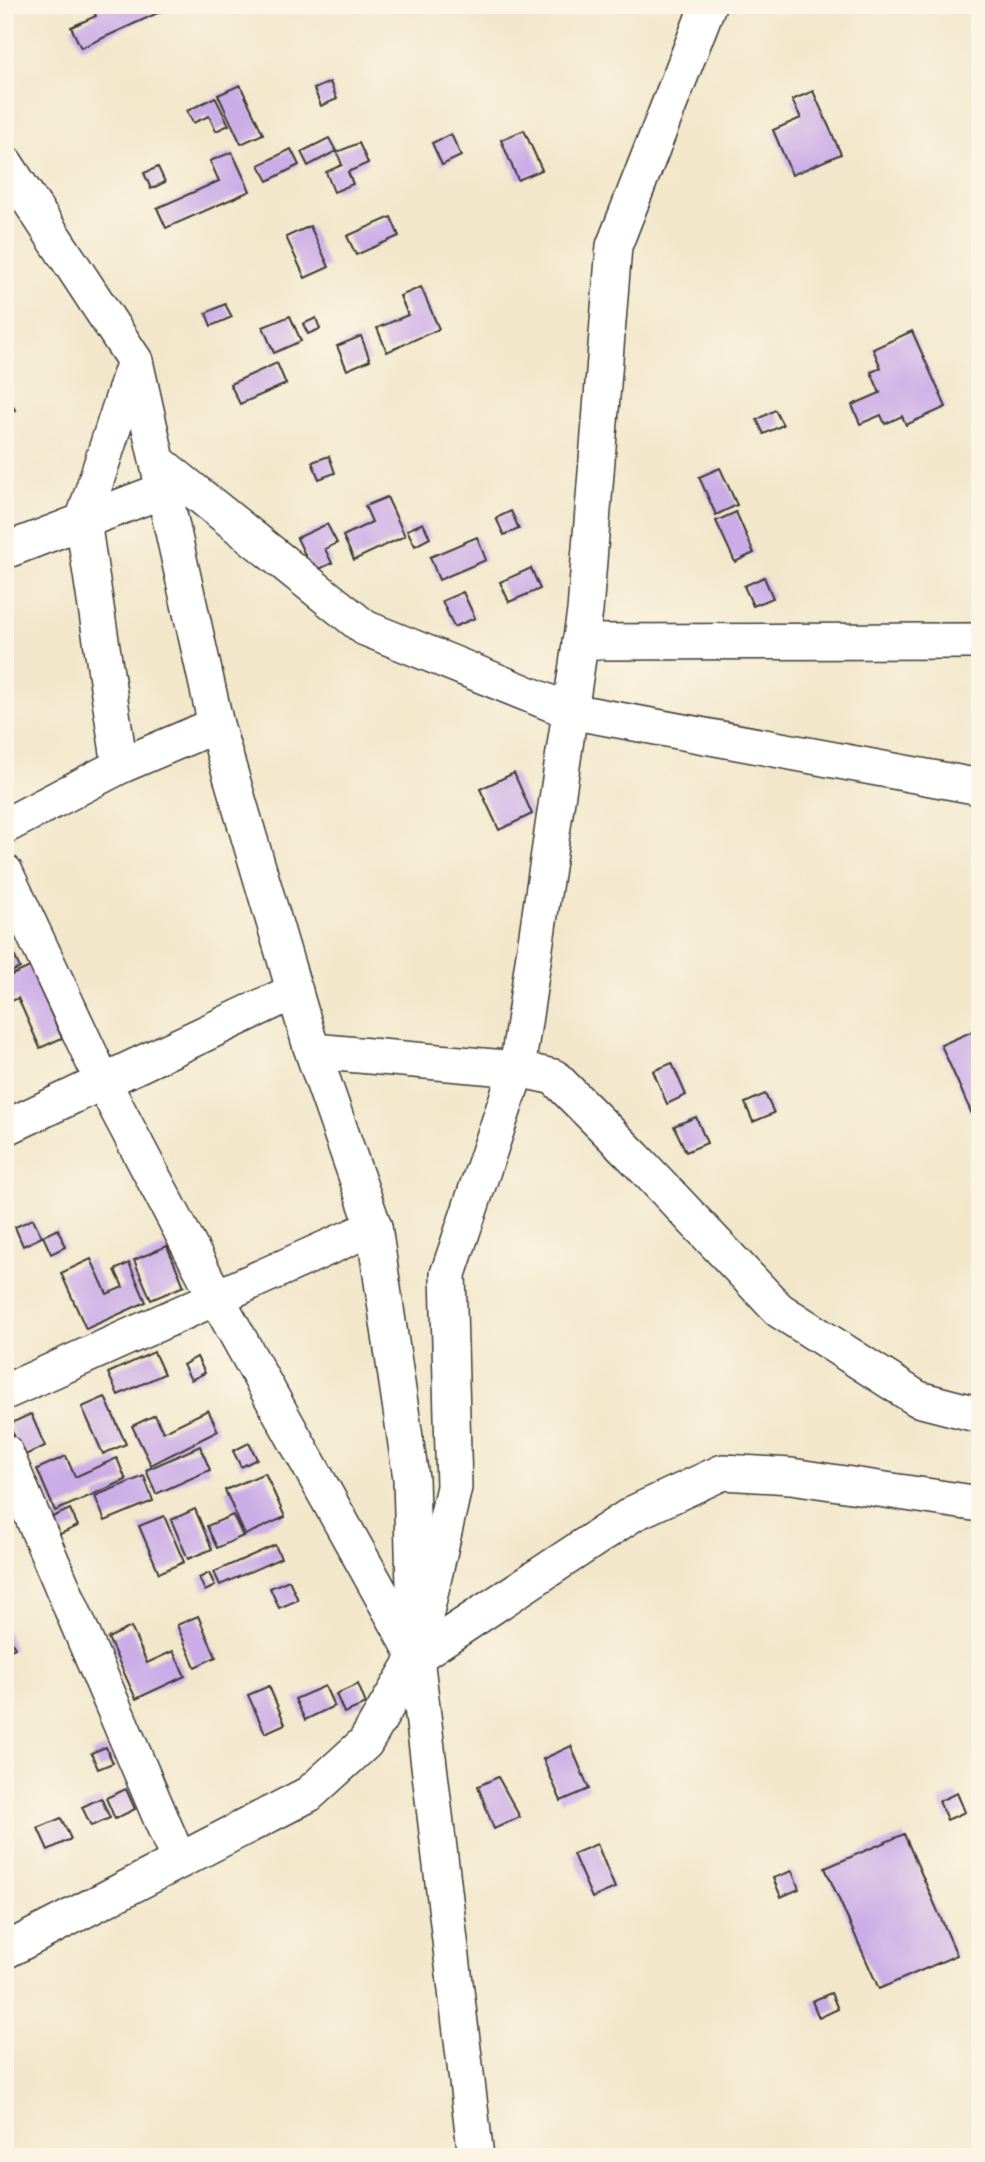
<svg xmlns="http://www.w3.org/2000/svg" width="985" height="2162" font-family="'Comic Neue',sans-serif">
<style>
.building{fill:#caace7}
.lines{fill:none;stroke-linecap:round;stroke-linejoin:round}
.minor-casing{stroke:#3c3a36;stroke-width:38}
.minor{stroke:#fff;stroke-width:35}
</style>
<rect width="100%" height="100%" fill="#fcf5e5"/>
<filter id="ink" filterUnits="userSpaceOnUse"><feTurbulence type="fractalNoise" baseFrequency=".0143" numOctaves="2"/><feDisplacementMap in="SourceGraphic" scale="14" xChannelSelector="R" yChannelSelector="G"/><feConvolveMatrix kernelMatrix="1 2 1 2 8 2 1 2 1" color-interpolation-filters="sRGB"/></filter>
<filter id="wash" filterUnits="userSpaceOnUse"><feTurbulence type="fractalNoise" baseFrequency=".00686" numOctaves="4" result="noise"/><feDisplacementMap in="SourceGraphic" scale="28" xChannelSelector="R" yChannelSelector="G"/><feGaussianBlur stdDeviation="1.57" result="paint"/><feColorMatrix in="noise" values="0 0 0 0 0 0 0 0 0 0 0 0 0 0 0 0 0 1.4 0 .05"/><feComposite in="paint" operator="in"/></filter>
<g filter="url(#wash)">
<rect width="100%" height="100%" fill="#f2e7cb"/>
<g id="blocks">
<g class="building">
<polygon points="96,5 170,5 171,7 81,48 71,27 96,16 92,7"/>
<polygon points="330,82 337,99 321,106 314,89"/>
<polygon points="240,85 263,134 241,144 218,95"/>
<polygon points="813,91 841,154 792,175 773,130 801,118 792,100"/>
<polygon points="215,97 229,125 216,131 209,116 193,123 187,111"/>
<polygon points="524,130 542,170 518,180 501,140"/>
<polygon points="451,134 461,156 442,165 432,143"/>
<polygon points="329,138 336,151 308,166 301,152"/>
<polygon points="359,143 368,163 348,172 353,184 334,192 326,172 342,165 337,152"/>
<polygon points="291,149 299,165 268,181 259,165"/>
<polygon points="232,152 250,191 166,228 157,208 219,181 210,161"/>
<polygon points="158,167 165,182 151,189 144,173"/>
<polygon points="391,217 399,236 356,255 347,236"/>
<polygon points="310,226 329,267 305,278 286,237"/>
<polygon points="421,287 439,329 387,352 377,328 408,315 400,296"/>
<polygon points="225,304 232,317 211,326 206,313"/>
<polygon points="290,316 301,341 274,353 263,327"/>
<polygon points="316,318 320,329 308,334 303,324"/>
<polygon points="912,331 946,407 906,425 902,416 885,424 881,415 860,424 852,405 880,393 871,372 881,368 873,349"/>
<polygon points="361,336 370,360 347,370 337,346"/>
<polygon points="277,363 286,384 240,404 230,384"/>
<polygon points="5,391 15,410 5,415"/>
<polygon points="775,410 783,425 764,434 757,420"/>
<polygon points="329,456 335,473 319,479 312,462"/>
<polygon points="720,468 737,505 716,515 699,477"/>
<polygon points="387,497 405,536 354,560 343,536 372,522 365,506"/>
<polygon points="511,511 519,529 504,535 496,518"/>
<polygon points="736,512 754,553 735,562 716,521"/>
<polygon points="423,523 430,538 415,546 407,530"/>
<polygon points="327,524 337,543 325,549 332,563 313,572 297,538"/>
<polygon points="477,537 486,560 439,580 430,557"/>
<polygon points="531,568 540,589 509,602 500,582"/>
<polygon points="764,577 773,598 753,606 744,586"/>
<polygon points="463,592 475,618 454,627 442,601"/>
<polygon points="514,773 532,814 499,830 480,789"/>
<polygon points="7,940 20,968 5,975 5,941"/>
<polygon points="30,967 62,1038 40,1048 18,998 5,1004 5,978"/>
<polygon points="980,1028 980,1132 941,1045"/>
<polygon points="672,1063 686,1095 667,1104 653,1071"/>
<polygon points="765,1094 774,1113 753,1122 745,1103"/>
<polygon points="696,1117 707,1143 686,1152 674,1126"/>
<polygon points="33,1219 42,1237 23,1246 15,1227"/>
<polygon points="58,1229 65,1247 51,1254 43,1236"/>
<polygon points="167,1246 184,1286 151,1300 134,1260"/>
<polygon points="91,1259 107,1294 123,1287 115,1270 129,1263 146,1302 86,1329 61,1273"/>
<polygon points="154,1352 164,1374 118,1395 108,1373"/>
<polygon points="197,1357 205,1373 191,1380 183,1365"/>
<polygon points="105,1397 126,1444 103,1454 82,1407"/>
<polygon points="208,1410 218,1431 151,1465 132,1426 155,1415 163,1432"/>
<polygon points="31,1414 45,1446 23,1456 9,1424"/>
<polygon points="249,1443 257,1459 241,1467 233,1451"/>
<polygon points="200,1446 210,1470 156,1494 146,1470"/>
<polygon points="66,1456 75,1477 117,1458 126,1480 55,1511 37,1469"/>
<polygon points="265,1473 285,1517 245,1535 225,1490"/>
<polygon points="144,1476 153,1501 105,1521 95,1496"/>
<polygon points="70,1509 78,1526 58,1535 50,1518"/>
<polygon points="195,1509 212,1549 188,1559 171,1520"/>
<polygon points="233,1515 243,1536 217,1548 207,1526"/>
<polygon points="164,1516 184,1562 159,1573 139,1526"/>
<polygon points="275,1545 281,1558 220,1585 214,1572"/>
<polygon points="209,1573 215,1586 205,1591 199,1578"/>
<polygon points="289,1580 298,1600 279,1608 270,1588"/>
<polygon points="198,1616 216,1657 195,1667 177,1625"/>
<polygon points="131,1627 147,1663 173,1651 185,1676 136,1699 108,1638"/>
<polygon points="5,1628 15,1648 5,1653"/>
<polygon points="358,1684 366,1704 344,1713 336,1694"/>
<polygon points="269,1686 285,1724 265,1733 248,1695"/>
<polygon points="325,1686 334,1706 305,1720 295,1699"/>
<polygon points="571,1746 589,1789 561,1801 543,1759"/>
<polygon points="106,1747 113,1763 98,1769 91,1753"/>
<polygon points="498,1777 520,1817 494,1829 478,1786"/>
<polygon points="126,1789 135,1809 115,1819 106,1798"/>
<polygon points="957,1793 965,1812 947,1820 939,1801"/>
<polygon points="101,1798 110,1818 91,1826 82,1807"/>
<polygon points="61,1818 71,1839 48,1850 38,1828"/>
<polygon points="904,1834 957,1955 879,1989 825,1868"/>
<polygon points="597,1844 615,1888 592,1898 573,1854"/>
<polygon points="792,1871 799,1889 781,1897 773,1878"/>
<polygon points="831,1993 838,2009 819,2018 812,2001"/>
</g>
</g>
</g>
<g filter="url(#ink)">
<use href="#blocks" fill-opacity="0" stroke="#3c3a36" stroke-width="2"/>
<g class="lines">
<defs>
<g id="minor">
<polyline points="5,163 135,361 216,725 311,1047 374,1227 411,1478 416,1657 476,2157"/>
<polyline points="158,462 365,628 570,711 980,787"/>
<polyline points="5,551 164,490"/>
<polyline points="580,642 980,641"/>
<polyline points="120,766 83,521 135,361"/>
<polyline points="5,826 120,766 216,725"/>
<polyline points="5,872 103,1082 216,1297 416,1657 634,1513 723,1472 791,1476 980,1504"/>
<polyline points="313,1051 517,1069 554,1077 634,1157 779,1310 918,1399 980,1415"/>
<polyline points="5,1128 295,991"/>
<polyline points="5,1392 374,1227"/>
<polyline points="5,1452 179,1861"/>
<polyline points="5,1951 309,1794 365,1743 416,1657 454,1487 448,1274 517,1069 585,611 614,246 708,5"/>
</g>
</defs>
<use href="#minor" class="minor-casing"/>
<use href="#minor" class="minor"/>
</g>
</g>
<rect width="985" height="2162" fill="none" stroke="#fcf5e5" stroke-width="28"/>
</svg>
